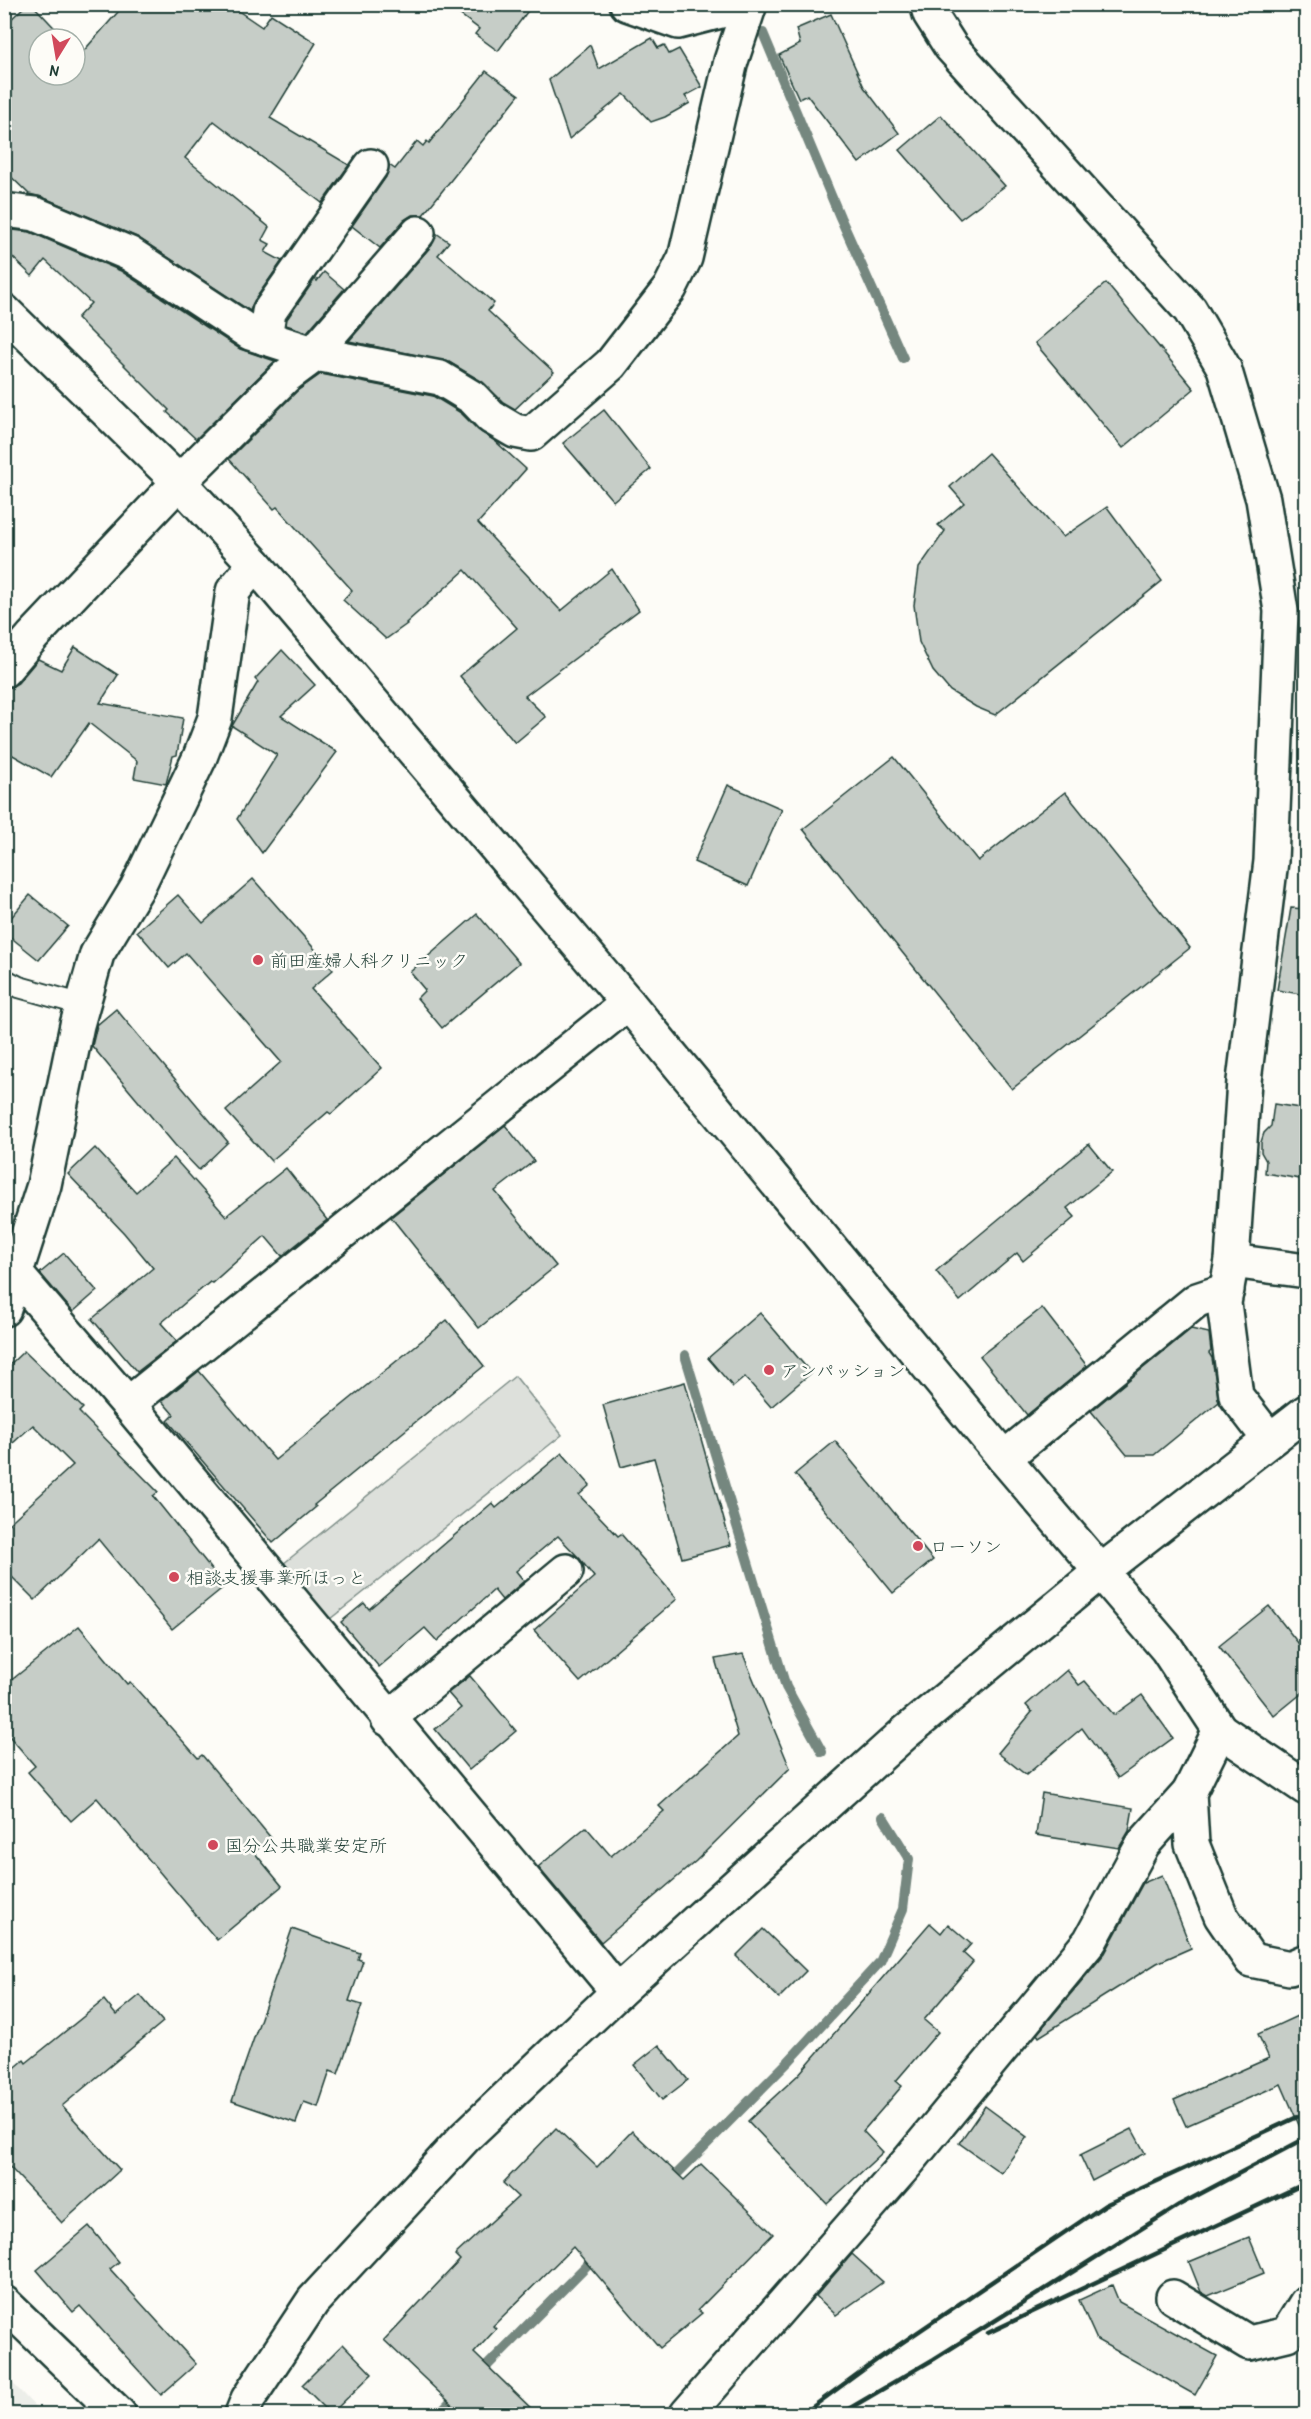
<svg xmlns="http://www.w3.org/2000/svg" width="1311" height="2419" font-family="'Patrick Hand','Klee One',sans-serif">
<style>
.built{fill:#eceee9}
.grass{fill:#dde0db;stroke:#7e8e88;stroke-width:1.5}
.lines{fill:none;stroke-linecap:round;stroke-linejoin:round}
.stream{stroke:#75877f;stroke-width:10}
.building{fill:#c6cdc7;stroke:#1f3d34;stroke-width:1.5}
.lane-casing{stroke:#1f3d34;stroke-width:24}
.street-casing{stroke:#1f3d34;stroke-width:38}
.secondary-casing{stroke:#1f3d34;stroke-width:38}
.lane{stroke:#fdfcf7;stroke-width:20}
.street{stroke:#fdfcf7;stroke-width:33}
.secondary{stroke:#fdfcf7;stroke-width:33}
.rail{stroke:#1f3d34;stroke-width:4.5}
.poi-dot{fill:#d1495b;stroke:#fdfcf7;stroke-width:2}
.labels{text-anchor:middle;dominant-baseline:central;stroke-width:5;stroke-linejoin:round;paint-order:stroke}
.poi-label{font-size:18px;fill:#1f3d34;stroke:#fdfcf7;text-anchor:start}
</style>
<rect width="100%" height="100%" fill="#fdfcf7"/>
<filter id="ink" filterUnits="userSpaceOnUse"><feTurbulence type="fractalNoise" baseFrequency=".0167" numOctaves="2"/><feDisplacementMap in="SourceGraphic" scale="12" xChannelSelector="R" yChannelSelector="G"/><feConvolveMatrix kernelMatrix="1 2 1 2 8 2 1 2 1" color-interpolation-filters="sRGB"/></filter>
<g filter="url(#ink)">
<polygon class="built" points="5,2375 42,2414 5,2414"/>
<polygon class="grass" points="515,1376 562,1435 330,1619 283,1564"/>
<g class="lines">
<g class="stream">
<polyline points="763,33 840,217 903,358"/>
<polyline points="685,1355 786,1687 822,1752"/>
<polyline points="667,2184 788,2062 880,1962 903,1909 909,1859 883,1817"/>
<polyline points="477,2376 597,2255"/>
<polyline points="439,2414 460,2393"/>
</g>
</g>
<g class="building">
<polygon points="27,4 32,4 65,39 39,39 39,75 75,75 75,49 80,55 125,4 228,4 262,27 271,14 316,43 270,118 349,165 322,203 214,121 185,158 269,227 262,240 270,244 265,252 282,261 254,301 250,311 137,237 42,197 29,194 4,170 4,26"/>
<polygon points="446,4 533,4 498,51 475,34 479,29"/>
<polygon points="831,14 864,87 899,133 859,163 807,95 799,99 779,55 800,44 796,29"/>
<polygon points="652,38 658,48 664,45 669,54 679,49 702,87 685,96 690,103 665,117 651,122 624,94 569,139 549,80 590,45 599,69"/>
<polygon points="486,71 519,95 423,215 412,215 404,220 380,248 352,226 386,177 389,165 395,169 417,141 423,146 427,141 429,143"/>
<polygon points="941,115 1005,186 960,219 900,150"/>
<polygon points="4,229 30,232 121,271 240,349 275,361 196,439 167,412 169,410 77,318 91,303 45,260 32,276 4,249"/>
<polygon points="436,233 449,242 438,255 494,303 488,311 554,372 515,409 503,402 483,382 449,362 349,341 432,245"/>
<polygon points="324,272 344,289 307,332 286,325 287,319 315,279 317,281"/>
<polygon points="1106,283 1194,389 1123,448 1035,343"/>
<polygon points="321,374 433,396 461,413 478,430 495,441 526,469 478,523 561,611 612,569 639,610 525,696 546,717 515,743 460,676 517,628 465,570 406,623 407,624 386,639 343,600 352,590 277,507 274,509 229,459 297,391"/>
<polygon points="604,410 651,469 613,501 563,443"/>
<polygon points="988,453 1063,537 1107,507 1162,581 995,715 976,707 950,691 933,671 919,642 914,605 919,568 945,531 938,525 964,503 950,487"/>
<polygon points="75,647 118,675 100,703 183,718 177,755 173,756 166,784 134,778 137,761 89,723 51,777 4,750 4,688 11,687 18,683 38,659 61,670"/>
<polygon points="282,650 315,685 281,716 337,752 262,853 237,819 277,755 232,726 258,682 255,679"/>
<polygon points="894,757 978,861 1065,792 1190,948 1012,1089 803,829"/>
<polygon points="728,785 782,809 748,886 694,862"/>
<polygon points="253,879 333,970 311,989 382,1068 331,1114 328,1112 271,1161 226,1111 281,1062 186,953 169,968 137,931 178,895 203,923"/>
<polygon points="30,895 68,926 39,960 4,932 4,926"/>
<polygon points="1291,908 1306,909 1306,995 1277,990"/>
<polygon points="477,914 519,963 442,1028 417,998 425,990 410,972"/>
<polygon points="116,1009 228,1142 199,1170 175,1145 92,1046 97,1025"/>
<polygon points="1274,1104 1306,1109 1306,1180 1265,1173 1266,1161 1261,1152 1261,1142 1264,1133 1271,1126"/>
<polygon points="505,1125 534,1161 495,1191 556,1266 479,1328 391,1217"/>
<polygon points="1089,1144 1112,1172 1067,1208 1075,1217 1023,1261 1017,1253 960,1301 936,1271"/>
<polygon points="95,1148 136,1192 174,1158 226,1216 286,1168 327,1220 282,1256 265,1236 212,1283 210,1282 161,1323 177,1341 137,1372 92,1319 153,1268 124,1233 68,1174"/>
<polygon points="64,1253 97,1291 73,1312 40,1273"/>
<polygon points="1042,1308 1087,1366 1027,1415 980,1356"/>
<polygon points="760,1313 811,1373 771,1407 745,1377 733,1387 708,1358"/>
<polygon points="447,1320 484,1366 314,1505 316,1507 273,1543 168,1421 174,1415 162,1401 199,1371 275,1460"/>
<polygon points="1191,1329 1209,1333 1211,1351 1209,1353 1212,1358 1219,1402 1154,1455 1127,1455 1091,1411"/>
<polygon points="24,1351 83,1408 79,1412 158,1492 153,1496 225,1586 172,1629 98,1539 35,1600 4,1569 4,1528 73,1465 33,1425 4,1451 4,1370"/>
<polygon points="685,1382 731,1545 682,1558 654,1458 621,1467 603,1405"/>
<polygon points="835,1441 933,1560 893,1593 795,1474"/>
<polygon points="562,1453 590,1485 579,1495 618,1536 621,1534 677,1599 580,1682 534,1630 594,1577 580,1559 558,1536 516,1571 524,1581 502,1600 494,1590 437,1641 425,1628 379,1667 341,1622 364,1603 369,1609 492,1503 496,1508"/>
<polygon points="1269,1606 1306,1653 1306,1690 1274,1716 1219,1646"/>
<polygon points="79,1626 127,1684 130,1682 198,1758 202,1755 271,1838 254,1852 282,1886 217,1940 97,1798 71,1821 28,1772 35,1766 4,1730 4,1686"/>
<polygon points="743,1654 790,1768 696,1861 601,1942 538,1867 586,1827 611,1856 664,1811 659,1806 738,1736 715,1659"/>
<polygon points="1067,1670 1079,1685 1085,1681 1114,1715 1142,1695 1173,1738 1118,1778 1082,1728 1026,1775 998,1753 1032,1712 1026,1705"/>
<polygon points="470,1676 516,1731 469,1770 435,1729 461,1708 448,1693"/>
<polygon points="1042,1793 1133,1808 1129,1831 1119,1848 1036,1835"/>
<polygon points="1162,1875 1191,1948 1157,1963 1039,2037 1037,2034 1105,1953 1143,1883"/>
<polygon points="930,1923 941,1933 948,1924 971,1944 963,1953 973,1962 924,2020 938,2032 896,2081 902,2086 863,2131 883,2152 827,2204 748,2121 798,2075"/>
<polygon points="292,1929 360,1953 358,1959 363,1961 349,2001 362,2005 338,2074 330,2071 318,2107 304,2102 296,2123 232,2101"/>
<polygon points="763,1929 806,1971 779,1998 736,1956"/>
<polygon points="140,1995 163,2022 62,2106 120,2170 62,2223 4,2161 4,2077 24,2060 26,2063 104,2000 116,2015"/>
<polygon points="1306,2012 1306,2141 1281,2084 1186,2126 1174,2100 1269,2058 1258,2034"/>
<polygon points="659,2045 688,2080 662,2100 634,2065"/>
<polygon points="985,2106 1027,2137 1001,2173 959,2143"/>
<polygon points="556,2128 597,2167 632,2131 684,2180 701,2164 773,2234 698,2310 702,2313 660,2348 573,2247 493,2326 496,2329 474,2353 538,2415 463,2415 384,2340 460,2260 455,2255 518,2197 503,2183"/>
<polygon points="1132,2129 1145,2153 1092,2181 1080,2155"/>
<polygon points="89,2226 119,2262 110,2269 196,2364 161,2395 80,2306 73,2312 37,2270"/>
<polygon points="1249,2237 1264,2273 1208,2296 1201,2292 1189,2262"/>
<polygon points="852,2254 883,2282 836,2315 816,2296"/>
<polygon points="1112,2285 1119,2302 1217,2356 1195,2395 1097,2340 1079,2300"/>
<polygon points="343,2344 372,2374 331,2414 302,2385"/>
</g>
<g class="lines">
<defs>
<polyline id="lane" points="4,979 19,987 83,1005"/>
<g id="street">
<polyline points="627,4 678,22 748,4"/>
<polyline points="927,4 930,14 951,47 1190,310 1224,368 1263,499 1281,611 1271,861 1244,1081 1232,1261 1224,1303 1236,1396 1269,1439"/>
<polyline points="4,210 35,214 130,254 250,333 316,354 440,378 473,398 491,417 515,431 531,434 611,364 670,288 685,258 731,61 750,4"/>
<polyline points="265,338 269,312 371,166"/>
<polyline points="4,670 33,636 179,482 285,377 316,354 323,342 418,233"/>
<polyline points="1232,1261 1306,1271"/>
<polyline points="16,1274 128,1404 618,1992"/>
<polyline points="4,1309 44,1185 77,1025 97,954 137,888 200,757 215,718 233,591 255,564"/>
<polyline points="128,1404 628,1003"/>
<polyline points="1004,1458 1197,1300 1227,1290"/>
<polyline points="388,1719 566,1571"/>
<polyline points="1306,1788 1220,1730 1189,1793 1192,1844 1221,1916 1251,1960 1290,1968 1306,1961"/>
<polyline points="1173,2297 1249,2343 1287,2334 1306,2303"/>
<polyline points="687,2414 907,2163 1090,1941 1143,1844 1189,1793"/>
</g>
<g id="secondary">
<polyline points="4,311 179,482 255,564 628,1003 1004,1458 1167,1649 1220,1730"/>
<polyline points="4,2303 119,2414"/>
<polyline points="242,2414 248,2399 313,2301 465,2137 618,1992 906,1732 1100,1572 1306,1412"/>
</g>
</defs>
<use href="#lane" class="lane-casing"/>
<use href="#street" class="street-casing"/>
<use href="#secondary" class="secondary-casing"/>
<use href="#lane" class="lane"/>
<use href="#street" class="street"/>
<use href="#secondary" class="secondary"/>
<g class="rail">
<polyline points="988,2333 1306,2183"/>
<polyline points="803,2414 878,2359 1105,2205 1306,2113"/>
<polyline points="840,2414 934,2359 1179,2205 1306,2138"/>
</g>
</g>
</g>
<g class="poi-dot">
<circle cx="258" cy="960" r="6"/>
<circle cx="769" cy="1370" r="6"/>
<circle cx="918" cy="1546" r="6"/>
<circle cx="174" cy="1577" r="6"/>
<circle cx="213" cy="1845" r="6"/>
</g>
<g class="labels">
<g class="poi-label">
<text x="270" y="960">前田産婦人科クリニック</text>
<text x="781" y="1370">アンパッション</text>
<text x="930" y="1546">ローソン</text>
<text x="186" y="1577">相談支援事業所ほっと</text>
<text x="225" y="1845">国分公共職業安定所</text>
</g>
</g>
<rect width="1311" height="2419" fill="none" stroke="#fdfcf7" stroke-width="24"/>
<rect x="12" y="12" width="1287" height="2395" fill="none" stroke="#1f3d34" stroke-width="2" filter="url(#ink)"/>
<g transform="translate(57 57) rotate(191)"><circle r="28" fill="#fdfcf7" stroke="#a4b0a9" stroke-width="1.5"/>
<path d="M0-4.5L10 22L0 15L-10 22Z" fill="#d1495b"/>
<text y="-9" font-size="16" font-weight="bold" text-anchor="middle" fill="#1f3d34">N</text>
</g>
</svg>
